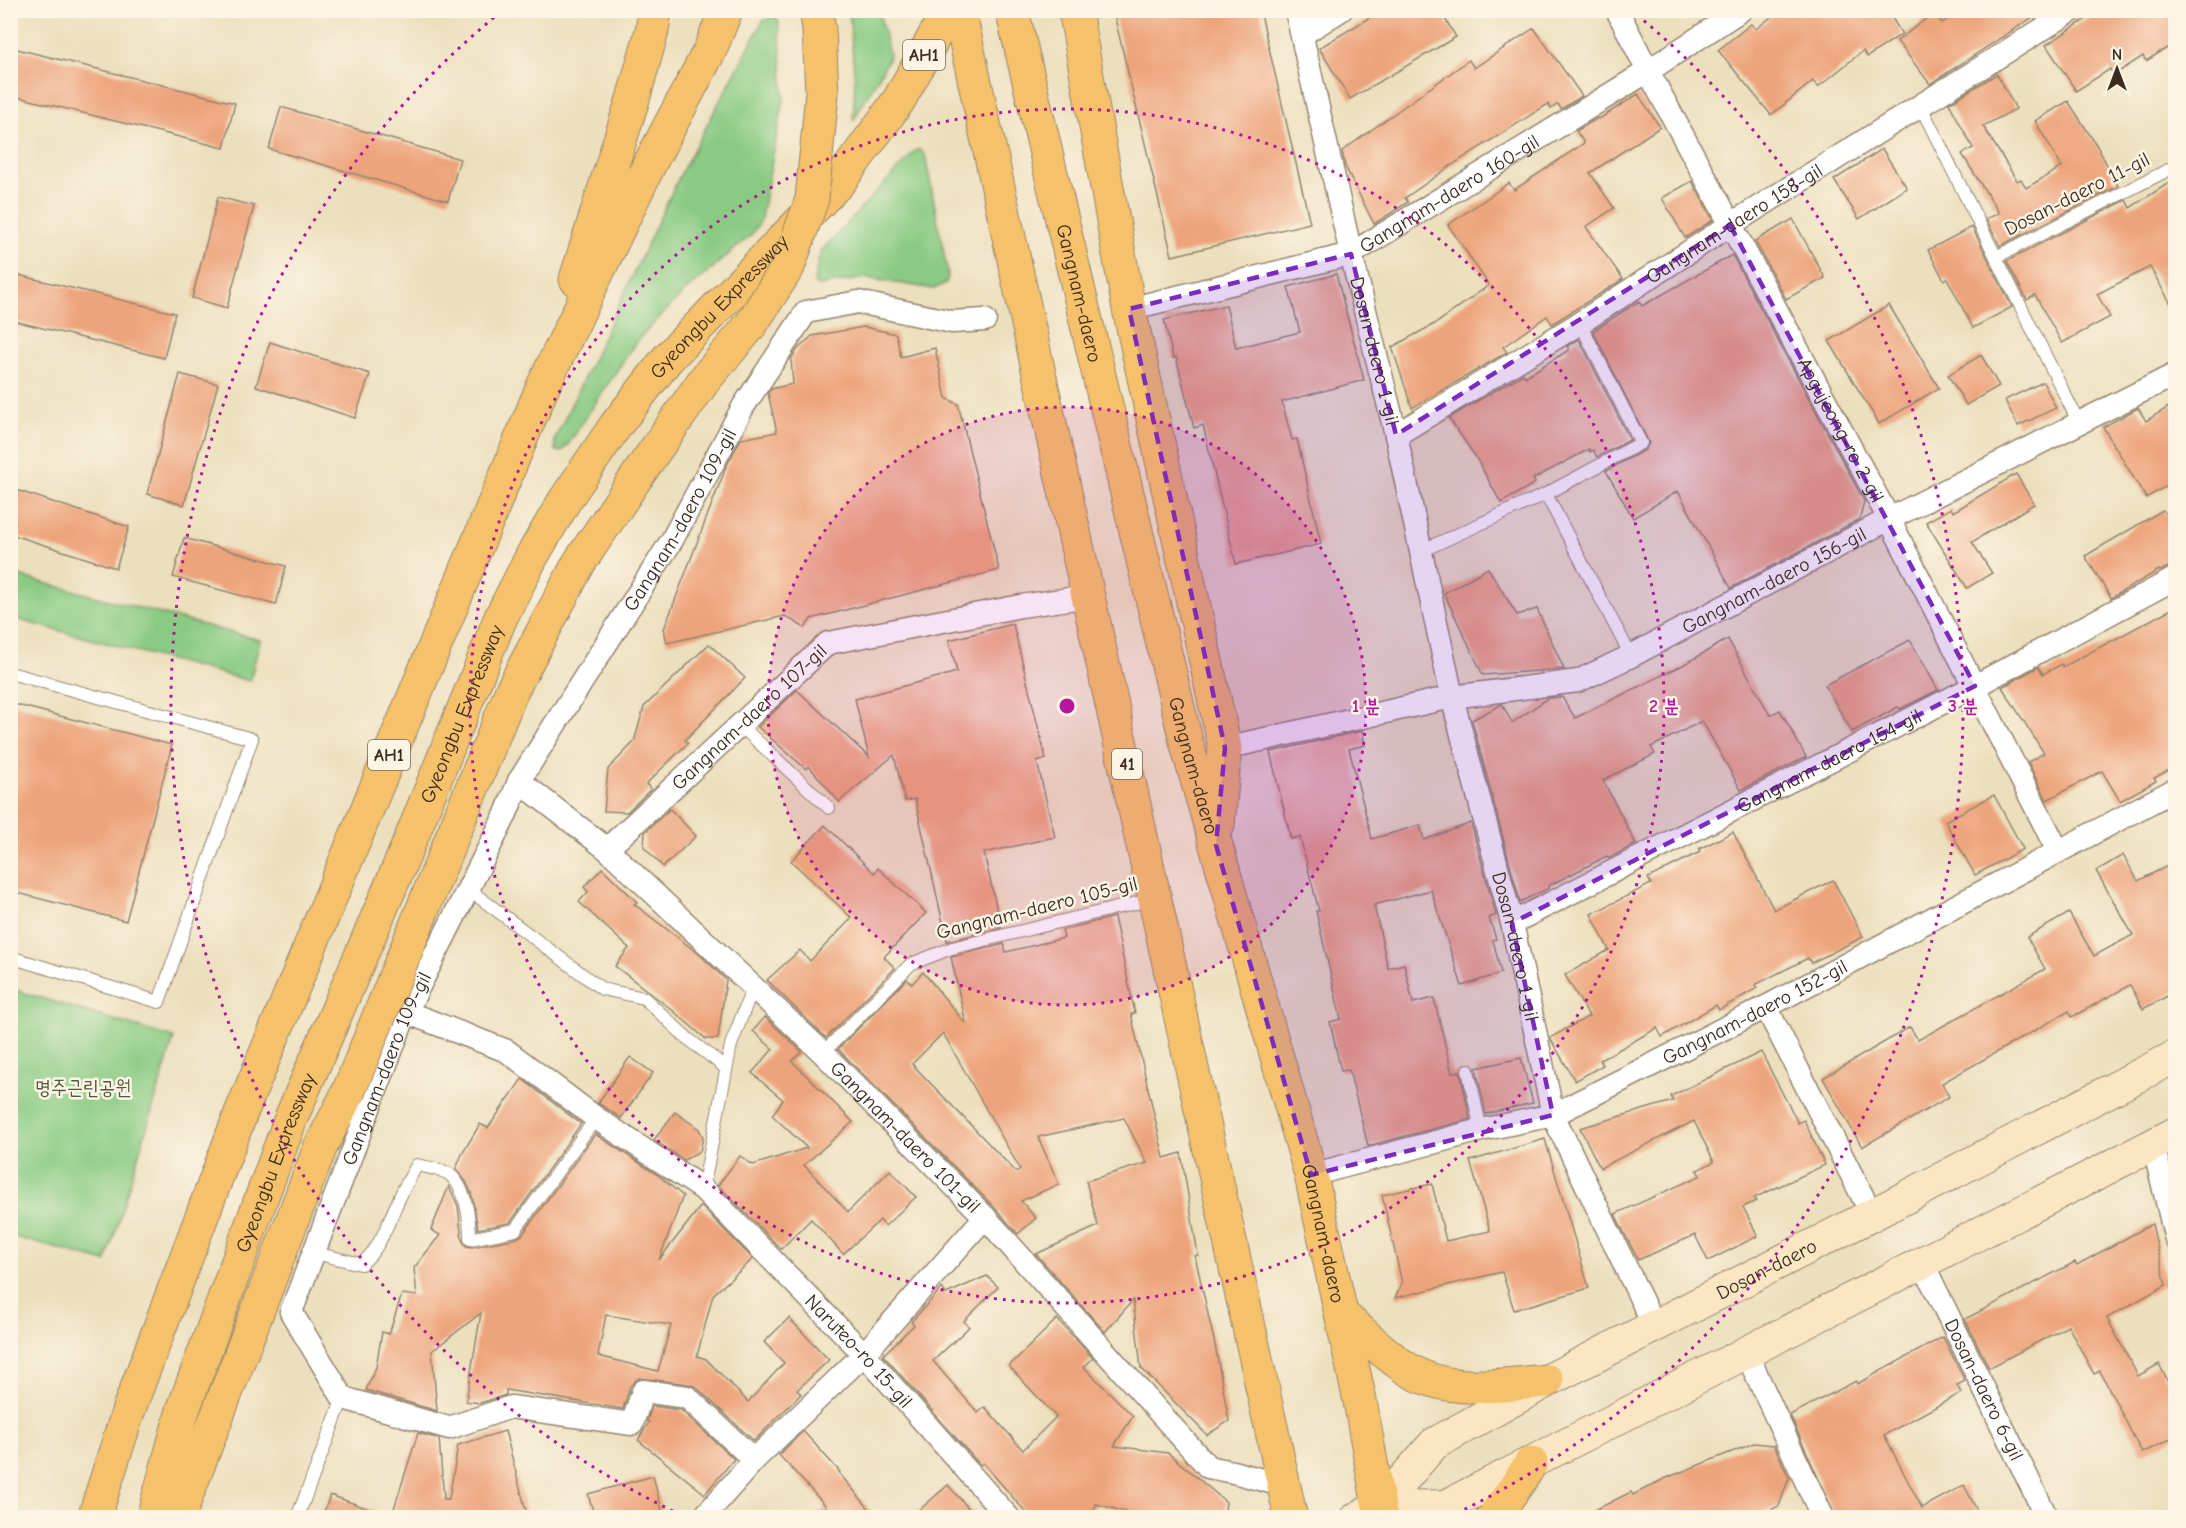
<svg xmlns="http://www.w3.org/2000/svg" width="2186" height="1528" font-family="'Comic Neue','Poor Story',sans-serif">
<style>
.green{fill:#89cb83;stroke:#627a50;stroke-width:1.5}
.building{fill:#eda47b;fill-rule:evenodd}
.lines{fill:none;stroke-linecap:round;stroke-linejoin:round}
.lane-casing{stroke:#94846e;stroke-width:14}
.street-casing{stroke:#94846e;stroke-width:25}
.secondary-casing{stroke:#94846e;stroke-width:34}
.primary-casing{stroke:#94846e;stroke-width:35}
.highway-casing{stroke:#94846e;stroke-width:35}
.lane{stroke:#fff;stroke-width:12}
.street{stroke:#fff;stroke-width:22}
.secondary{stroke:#fbe6c4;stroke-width:32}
.primary{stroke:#f5c16b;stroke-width:33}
.highway{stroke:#f5c16b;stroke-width:33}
.highway-bridge-casing{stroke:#94846e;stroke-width:35;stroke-linecap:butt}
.highway-bridge{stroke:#f5c16b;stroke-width:33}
.marked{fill:#7b2cbf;fill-opacity:0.2;stroke:#7b2cbf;stroke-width:4.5;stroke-dasharray:12 8;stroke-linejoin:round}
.ring{fill:none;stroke:#b5179e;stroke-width:3;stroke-dasharray:3 6}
.labels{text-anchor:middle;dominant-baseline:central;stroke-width:5;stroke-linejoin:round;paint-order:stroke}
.shield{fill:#fcf5e5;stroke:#75675a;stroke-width:1.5}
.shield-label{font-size:18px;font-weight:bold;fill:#3b2a1e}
.street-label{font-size:20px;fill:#3b2a1e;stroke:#fcf5e5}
.park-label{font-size:20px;fill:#525a3c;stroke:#fcf5e5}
.centre{fill:#b5179e;stroke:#fcf5e5;stroke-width:3}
.ring-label{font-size:18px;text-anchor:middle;font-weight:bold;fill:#b5179e;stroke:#fcf5e5;stroke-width:5;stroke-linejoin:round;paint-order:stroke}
</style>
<rect width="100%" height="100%" fill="#fcf5e5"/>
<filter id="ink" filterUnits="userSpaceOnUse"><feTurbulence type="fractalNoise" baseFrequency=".0167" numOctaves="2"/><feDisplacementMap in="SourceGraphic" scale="12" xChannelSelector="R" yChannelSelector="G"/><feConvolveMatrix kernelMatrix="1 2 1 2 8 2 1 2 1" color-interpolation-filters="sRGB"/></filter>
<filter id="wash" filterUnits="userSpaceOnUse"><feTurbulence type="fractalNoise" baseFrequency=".008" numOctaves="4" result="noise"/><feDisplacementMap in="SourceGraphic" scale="24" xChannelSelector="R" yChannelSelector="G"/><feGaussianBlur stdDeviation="1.35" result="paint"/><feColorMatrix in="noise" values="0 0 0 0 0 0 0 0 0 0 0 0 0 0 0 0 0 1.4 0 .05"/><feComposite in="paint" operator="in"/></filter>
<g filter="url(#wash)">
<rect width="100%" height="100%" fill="#ecdfbd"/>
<g class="green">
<polygon points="849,11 879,11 889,54 888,60 853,121 855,82"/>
<polygon points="774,16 779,22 784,99 760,222 751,235 683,293 635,343 565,449 560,452 555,450 555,439 680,175 763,21"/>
<polygon points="916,150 920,150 925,155 948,275 946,283 934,289 866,278 818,286 814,283 820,252"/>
<polygon points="11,574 260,640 250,681 11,618"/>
<polygon points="11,989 174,1038 106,1262 11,1236"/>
</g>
<g id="blocks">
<g class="building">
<polygon points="1113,10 1260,10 1310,223 1172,256"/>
<polygon points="1382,10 1440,10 1456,37 1350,99 1319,48"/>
<polygon points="1780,10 1887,10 1902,34 1867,57 1863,51 1818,87 1813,81 1771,115 1718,50 1751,24 1756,29"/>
<polygon points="1961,10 2044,10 1930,84 1897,41 1934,13 1942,23"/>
<polygon points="2100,10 2175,10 2175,43 2146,61 2143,56 2114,75 2110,69 2076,91 2046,45"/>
<polygon points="1534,28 1582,96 1561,109 1558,104 1551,109 1548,104 1455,163 1405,198 1408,202 1374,224 1345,166 1342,151 1469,60 1474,68"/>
<polygon points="17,49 235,103 224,148 10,95 10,75"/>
<polygon points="1997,74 2016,109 1983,126 2017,181 2021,179 2026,188 2062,167 2035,121 2068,101 2097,146 2118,186 2000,246 1986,219 1999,213 1962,154 1973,148 1949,103"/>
<polygon points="1638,94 1660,127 1590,173 1614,208 1586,227 1623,279 1552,324 1547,316 1503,347 1507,352 1412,408 1392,347 1438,322 1489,285 1448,225 1509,183 1514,190 1584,143 1576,131 1598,118 1599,119"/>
<polygon points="281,107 460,159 448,201 269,149"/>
<polygon points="1882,149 1907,188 1859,219 1834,180"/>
<polygon points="2175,179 2175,311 2150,267 2097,294 2110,317 2062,343 2035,295 2027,300 2007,261 2126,200 2130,208"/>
<polygon points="1692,181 1713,220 1685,238 1662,198"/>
<polygon points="218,197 254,206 227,308 192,298"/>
<polygon points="1793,219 1825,278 1786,299 1755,241"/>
<polygon points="1972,227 2012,307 1973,328 1947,278 1944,280 1928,250"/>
<polygon points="1732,255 1864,501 1860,519 1731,588 1678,491 1633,518 1606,471 1645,450 1649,443 1593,331 1639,301 1642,306"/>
<polygon points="10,273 175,313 164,358 10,320"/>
<polygon points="1336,274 1364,380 1282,402 1292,440 1297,439 1321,544 1236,564 1203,425 1194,428 1176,357 1173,358 1164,320 1226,305 1236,348 1300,332 1288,287"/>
<polygon points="1889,305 1939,388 1879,424 1829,341"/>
<polygon points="864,327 896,334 901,357 935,348 946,398 958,404 999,570 811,619 805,628 785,616 667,643 664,629 726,467 741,439 777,432 768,393 771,389 793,384 791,359 798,349 812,336"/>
<polygon points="1579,339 1630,440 1597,457 1593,450 1590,452 1589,449 1533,479 1535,483 1501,503 1475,456 1449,418 1523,374 1525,377 1569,350 1567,346"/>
<polygon points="270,342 370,374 355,418 256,386"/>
<polygon points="1981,355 1999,386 1966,405 1948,375"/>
<polygon points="180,374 218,384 184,505 147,494"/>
<polygon points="2043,382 2056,408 2018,426 2005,400"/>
<polygon points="2175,403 2175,481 2146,498 2103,427 2138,408 2146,421"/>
<polygon points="2016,474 2034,504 1972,542 1992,573 1967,588 1926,522 1951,508 1953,512"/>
<polygon points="10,488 129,527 116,568 10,534"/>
<polygon points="2163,510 2175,531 2175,564 2160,571 2159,570 2111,598 2085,556"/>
<polygon points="184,538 286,566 276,605 173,577"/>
<polygon points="1488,568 1517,615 1537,609 1564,669 1483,675 1444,593"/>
<polygon points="2175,607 2175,767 2154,778 2156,781 2120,801 2102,771 2047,800 2028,762 2044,753 2002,687 2038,667 2043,674 2062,664 2063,667"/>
<polygon points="1013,624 1046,759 1037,762 1055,837 984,853 1001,928 947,941 915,799 905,801 894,755 839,802 809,766 806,769 758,727 797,690 869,757 855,699 957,672 949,640"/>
<polygon points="1728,639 1770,715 1780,710 1806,757 1741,790 1702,721 1651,747 1655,754 1603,780 1636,844 1609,858 1607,856 1548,886 1549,888 1520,902 1472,720 1502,704 1512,723 1548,698 1562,697 1575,718 1683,665"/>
<polygon points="1910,640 1938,690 1900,709 1898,707 1852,732 1825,685"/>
<polygon points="709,644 745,678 685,740 688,743 646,784 651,789 627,812 604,811 608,769 634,742 644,707"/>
<polygon points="10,703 172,745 126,921 10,891"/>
<polygon points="1362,731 1365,745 1349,749 1372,839 1420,825 1424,840 1471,823 1496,915 1489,918 1496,939 1493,940 1501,973 1462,986 1431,890 1374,905 1388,968 1404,964 1413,1003 1434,998 1452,1073 1460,1071 1470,1119 1368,1146 1349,1070 1341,1071 1330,1022 1341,1019 1316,911 1319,911 1300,837 1291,839 1270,752"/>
<polygon points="1994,795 2023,849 1975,875 1945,821"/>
<polygon points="670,809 696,836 663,867 644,847 645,832"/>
<polygon points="825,825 874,873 878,868 926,913 884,957 895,968 826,1038 767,980 800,950 810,961 852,918 791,861"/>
<polygon points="1733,832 1774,910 1833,880 1863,937 1811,963 1808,958 1755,985 1757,988 1719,1010 1716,1005 1662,1037 1657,1028 1600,1060 1603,1065 1575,1081 1550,1038 1589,1016 1565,975 1609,950 1591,914 1651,884 1648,878 1700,852 1699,849"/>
<polygon points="2123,855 2138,881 2175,862 2175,992 2143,1009 2130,985 2072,1017 2069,1011 1942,1083 1949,1097 1862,1147 1823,1078 1910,1027 1918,1040 2045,969 2027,937 2069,913 2094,956 2133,935 2096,871"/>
<polygon points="602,868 637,902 634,904 699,954 726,980 718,1039 706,1039 671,1009 615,966 629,948 579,902 588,892 584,887"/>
<path d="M1114,917L1135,1013L1131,1014L1164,1158L1181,1153L1198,1255L1195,1256L1215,1345L1229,1421L1207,1435L1141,1368L1133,1300L1105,1332L1036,1254L1098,1226L1086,1181L1147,1163L1124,1118L1038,1137L1059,1184L1021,1201L1036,1218L1018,1234L995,1208L838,1049L907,979L912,984L923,972L966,1024L951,957L1004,944L1006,952L1064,938L1062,930ZM943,1033L1020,1169L1016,1172L912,1064Z"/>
<polygon points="765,1017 802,1052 792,1061 853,1122 804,1165 848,1212 890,1170 916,1197 885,1226 880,1220 843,1254 811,1219 781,1249 718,1185 740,1156 753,1165 807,1148 772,1115 783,1100 752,1073 773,1049 753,1031"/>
<polygon points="1761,1052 1798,1123 1804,1120 1825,1165 1754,1198 1756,1201 1743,1207 1758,1236 1708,1261 1695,1235 1638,1260 1615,1214 1700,1176 1697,1170 1714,1162 1694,1121 1600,1168 1580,1128 1673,1101 1671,1096"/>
<polygon points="630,1057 653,1073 621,1118 598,1103"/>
<polygon points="1521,1058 1533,1103 1486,1114 1476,1068"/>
<polygon points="522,1079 581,1124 510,1223 478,1229 471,1192 466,1182 456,1169 462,1154 480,1124 488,1128"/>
<polygon points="675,1112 699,1129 703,1137 700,1151 684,1160 654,1140"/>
<path d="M595,1134L658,1175L683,1196L659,1260L701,1206L753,1259L713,1295L697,1356L706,1359L748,1402L784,1363L764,1342L789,1318L829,1360L797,1390L801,1394L754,1441L696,1387L689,1384L638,1378L630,1386L623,1409L506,1390V1395L480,1403L466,1401L481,1313L432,1351L437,1411L366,1390L376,1367L382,1332L389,1334L402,1294L417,1296L414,1268L440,1235L431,1230L449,1186L458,1206L462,1240L466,1246L472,1247L517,1238L522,1235ZM606,1315L671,1325L658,1371L598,1356Z"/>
<polygon points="1545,1139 1589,1288 1514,1310 1502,1272 1395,1298 1402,1283 1382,1195 1432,1184 1446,1241 1490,1231 1470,1161"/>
<polygon points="2152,1224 2166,1285 2107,1318 2138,1376 2159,1364 2175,1396 2175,1437 2142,1453 2100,1371 2094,1374 2068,1326 1989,1368 1965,1319 2075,1262 2077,1265"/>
<polygon points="987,1276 998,1287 964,1321 969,1327 933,1361 978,1413 985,1407 1023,1450 1056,1417 1009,1366 1057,1319 1093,1358 1084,1367 1133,1416 1114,1446 1168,1453 1226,1502 1224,1518 1149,1518 1096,1504 1091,1518 1031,1518 983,1463 980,1465 883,1355 914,1325 911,1322 942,1288 946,1294"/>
<polygon points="1943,1337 1965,1381 1957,1385 1961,1393 1884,1435 1922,1508 1964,1485 1981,1518 1836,1518 1790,1415 1856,1381 1857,1384"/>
<polygon points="652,1406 681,1410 734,1459 705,1494 638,1440 649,1422 647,1421"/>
<polygon points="505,1431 528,1518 391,1518 418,1433 439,1439 444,1499 449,1499 458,1445"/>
<polygon points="803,1431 840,1472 839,1473 877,1518 813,1518 826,1506 779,1455"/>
<polygon points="1754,1443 1774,1445 1789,1478 1779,1506 1753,1518 1579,1518 1631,1492 1633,1495 1664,1479"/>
<polygon points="653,1476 664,1518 595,1518 588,1494"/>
<polygon points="948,1485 977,1518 910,1518"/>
<polygon points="330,1495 386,1515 386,1518 322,1518"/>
</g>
</g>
</g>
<g filter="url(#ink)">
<use href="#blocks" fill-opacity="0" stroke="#94846e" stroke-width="1.5"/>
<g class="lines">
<defs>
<g id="lane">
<polyline points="1920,105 2079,423"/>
<polyline points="1996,257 2176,166"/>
<polyline points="1546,494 1631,656"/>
<polyline points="1421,551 1546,494 1641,443 1580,323"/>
<polyline points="10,673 252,739 159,1002 10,957"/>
<polyline points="740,725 829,808"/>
<polyline points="468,889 602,989 644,998 687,1038 726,1068"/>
<polyline points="823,1053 911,964 952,948 1153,899"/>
<polyline points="1468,1070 1481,1130"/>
<polyline points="703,1189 731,1045 753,987"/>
<path d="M315,1253L361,1264C381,1248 388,1222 399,1199C404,1187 411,1176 417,1165C426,1167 441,1169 449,1174C466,1186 470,1220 470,1239L515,1230L596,1118"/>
<polyline points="297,1518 343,1398"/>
</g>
<g id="street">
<path id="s1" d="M1296,10L1351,254L1396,435L1452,697L1512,923L1553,1115L1654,1326"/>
<path id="s2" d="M1617,10L1648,71L1889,519L2058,851"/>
<polyline points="1303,34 1341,10"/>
<path id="s3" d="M1129,309L1351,254L1648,71L1741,10"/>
<path id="s4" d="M1396,435L1580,323L1730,225L2073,10"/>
<path id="s5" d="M1225,748L1452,697L1578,681L1631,656L1889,519L2176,374"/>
<path id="s6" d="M519,781L607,849L823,1053L985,1217L1208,1467L1233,1472L1285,1486"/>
<path id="s7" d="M607,849L828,643L1021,606L1089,596"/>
<path id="s8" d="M1512,923L1975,686L2176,578"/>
<polyline points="1766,1007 1872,1215"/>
<path id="s9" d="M406,1012L507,1051L596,1118L703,1189L864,1354L1009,1518"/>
<polyline points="2153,1144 2176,1239"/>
<path id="s10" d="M1311,1175L1481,1130L1553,1115L1766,1007L2176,789"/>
<path id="s11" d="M1922,1262L2047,1518"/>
<polyline points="1746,1352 1823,1518"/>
<path id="s12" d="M754,1460L687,1397L643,1391L632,1424L511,1407L449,1428L343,1398L291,1312L406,1012L505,816L519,781L672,540L743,407L806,312L858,302L952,322L985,320"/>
<polyline points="703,1518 754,1460 864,1354 985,1217"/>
</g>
<g id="secondary">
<polyline points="1379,1507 1446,1506 2176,1133"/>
<path id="s13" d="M1357,1518L1379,1507L1434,1444L1547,1381L1872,1215L2176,1056"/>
</g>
<g id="primary">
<polyline points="959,10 1291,1518"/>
<path id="s14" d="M1012,10L1187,745L1311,1175L1360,1401L1381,1518"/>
<polyline points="1075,10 1129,309 1225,748 1218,825"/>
<path d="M1342,1315C1362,1332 1381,1351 1403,1366C1445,1396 1499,1385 1547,1381"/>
<polyline points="1493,1518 1521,1479 1531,1463"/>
</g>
<g id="highway">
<polyline points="576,279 633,99 652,31 655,10"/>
<polyline points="94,1518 130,1406 241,1113 543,386 649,165 710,50 726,10"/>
<path id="s15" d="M153,1518L183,1410L291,1118L405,853L501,617L532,556L565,500L616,425L668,358L839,182L899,100L949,10"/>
<polyline points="178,1518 320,1148 347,1095"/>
</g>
</defs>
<use href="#lane" class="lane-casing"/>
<use href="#street" class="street-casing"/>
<use href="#secondary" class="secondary-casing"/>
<use href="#primary" class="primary-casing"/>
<use href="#highway" class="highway-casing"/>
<use href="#lane" class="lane"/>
<use href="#street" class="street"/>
<use href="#secondary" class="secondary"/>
<use href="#primary" class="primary"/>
<use href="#highway" class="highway"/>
<defs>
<polyline id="highway-bridge" points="347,1095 512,690 579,563 644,466 705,379 750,326 788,267 812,199 822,93 819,29 816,10"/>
</defs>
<use href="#highway-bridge" class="highway-bridge-casing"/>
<use href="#highway-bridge" class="highway-bridge"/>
</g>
</g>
<path class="marked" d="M1730,225L1975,686L1512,923L1553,1115L1311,1175L1216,845L1225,748L1129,309L1351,254L1396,435Z"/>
<circle cx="1067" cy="706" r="299" fill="#b5179e" fill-opacity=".12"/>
<g class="ring">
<circle cx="1067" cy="706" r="299"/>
<circle cx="1067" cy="706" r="597"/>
<path d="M681 1515A896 896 0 0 1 497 15M1637 15A896 896 0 0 1 1453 1515"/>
</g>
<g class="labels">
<g class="shield">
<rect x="903" y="40" width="42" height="30" rx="4.5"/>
<rect x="368" y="740" width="42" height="30" rx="4.5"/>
<rect x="1112" y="749" width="30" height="30" rx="4.5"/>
</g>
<g class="shield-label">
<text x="924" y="55">AH1</text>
<text x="389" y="755">AH1</text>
<text x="1127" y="764">41</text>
</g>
<g class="street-label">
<text stroke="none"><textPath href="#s3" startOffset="344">Gangnam-daero 160-gil</textPath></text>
<text transform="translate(2077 194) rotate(-27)">Dosan-daero 11-gil</text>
<text stroke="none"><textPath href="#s4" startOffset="399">Gangnam-daero 158-gil</textPath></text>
<text stroke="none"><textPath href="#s14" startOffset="291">Gangnam-daero</textPath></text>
<text stroke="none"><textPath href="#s15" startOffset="1348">Gyeongbu Expressway</textPath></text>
<text stroke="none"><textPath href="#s1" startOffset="350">Dosan-daero 1-gil</textPath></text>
<text stroke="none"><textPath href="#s2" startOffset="476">Apgujeong-ro 2-gil</textPath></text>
<text stroke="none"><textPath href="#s12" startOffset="1455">Gangnam-daero 109-gil</textPath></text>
<text stroke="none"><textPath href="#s5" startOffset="580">Gangnam-daero 156-gil</textPath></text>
<text stroke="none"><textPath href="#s15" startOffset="862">Gyeongbu Expressway</textPath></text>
<text stroke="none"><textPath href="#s7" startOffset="194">Gangnam-daero 107-gil</textPath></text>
<text stroke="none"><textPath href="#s8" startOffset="356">Gangnam-daero 154-gil</textPath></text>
<text stroke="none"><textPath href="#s14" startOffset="777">Gangnam-daero</textPath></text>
<text transform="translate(1037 908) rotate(-14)">Gangnam-daero 105-gil</text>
<text stroke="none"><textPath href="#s1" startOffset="962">Dosan-daero 1-gil</textPath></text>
<text stroke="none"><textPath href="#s10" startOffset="476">Gangnam-daero 152-gil</textPath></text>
<text stroke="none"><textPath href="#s12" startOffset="831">Gangnam-daero 109-gil</textPath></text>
<text stroke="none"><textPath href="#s6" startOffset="526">Gangnam-daero 101-gil</textPath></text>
<text stroke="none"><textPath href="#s15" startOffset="376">Gyeongbu Expressway</textPath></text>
<text stroke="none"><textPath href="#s14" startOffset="1263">Gangnam-daero</textPath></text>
<text stroke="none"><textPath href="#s13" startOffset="484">Dosan-daero</textPath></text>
<text stroke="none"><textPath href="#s9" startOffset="573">Naruteo-ro 15-gil</textPath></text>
<text stroke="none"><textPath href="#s11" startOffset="142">Dosan-daero 6-gil</textPath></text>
</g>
<g class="park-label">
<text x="83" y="1087">명주근린공원</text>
</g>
</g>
<circle cx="1067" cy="706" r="9" class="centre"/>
<g class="ring-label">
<text x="1366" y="712">1 분</text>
<text x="1664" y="712">2 분</text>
<text x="1963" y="712">3 분</text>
</g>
<rect width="2186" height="1528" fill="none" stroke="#fcf5e5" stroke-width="36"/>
<g transform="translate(2117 69)" stroke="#fcf5e5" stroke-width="4.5" paint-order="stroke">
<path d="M0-4.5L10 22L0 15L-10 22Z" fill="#3b2a1e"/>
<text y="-9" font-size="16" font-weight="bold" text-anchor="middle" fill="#3b2a1e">N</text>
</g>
</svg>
